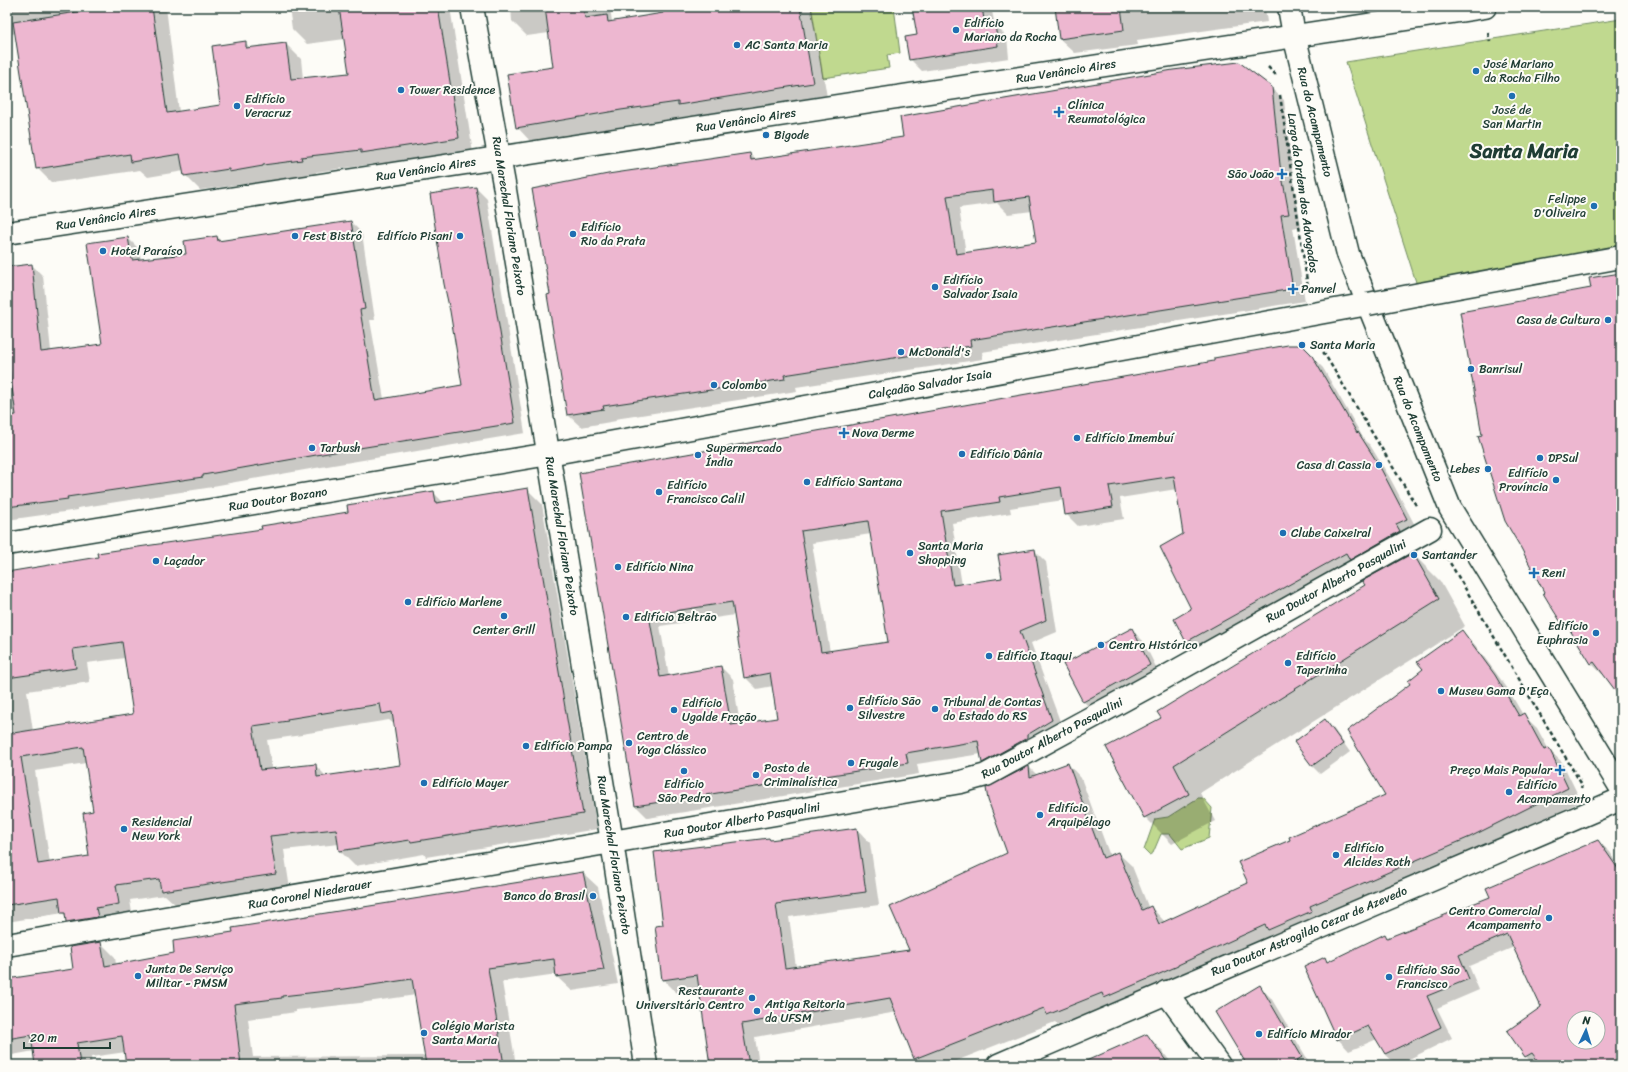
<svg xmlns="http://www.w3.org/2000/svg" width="1628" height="1072" font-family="Sriracha,sans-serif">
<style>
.green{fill:#c0d98f;stroke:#708b62}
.shadow{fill:#0003;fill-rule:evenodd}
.building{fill:#edb7d0;stroke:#1f3d34;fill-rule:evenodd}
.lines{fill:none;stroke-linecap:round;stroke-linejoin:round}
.street-casing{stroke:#1f3d34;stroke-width:25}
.secondary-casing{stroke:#1f3d34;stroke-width:25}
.path{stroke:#1f3d34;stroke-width:2.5;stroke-dasharray:4 3;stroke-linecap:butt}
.street{stroke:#fdfcf7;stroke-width:22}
.secondary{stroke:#fdfcf7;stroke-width:22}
.street-bridge-casing{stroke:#1f3d34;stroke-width:25;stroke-linecap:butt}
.street-bridge{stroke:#fdfcf7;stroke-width:22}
.poi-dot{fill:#1f6fb2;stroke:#fdfcf7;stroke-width:1.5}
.labels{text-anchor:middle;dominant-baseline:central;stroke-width:4;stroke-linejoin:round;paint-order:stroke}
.poi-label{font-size:12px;fill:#1f3d34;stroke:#fdfcf7;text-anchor:start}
.street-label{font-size:12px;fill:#1f3d34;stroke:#fdfcf7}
.town-label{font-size:20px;font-weight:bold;fill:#1f3d34;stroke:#fdfcf7}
</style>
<rect width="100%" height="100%" fill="#fdfcf7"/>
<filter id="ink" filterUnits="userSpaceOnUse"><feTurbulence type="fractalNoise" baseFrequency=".025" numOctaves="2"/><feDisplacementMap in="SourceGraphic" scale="8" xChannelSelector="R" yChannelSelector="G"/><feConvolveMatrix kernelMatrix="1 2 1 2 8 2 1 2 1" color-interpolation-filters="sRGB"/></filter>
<g filter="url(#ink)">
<g class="green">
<polygon points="811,7 894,7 900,53 887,55 889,68 823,78"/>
<polygon points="1621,19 1621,264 1422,301 1346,62"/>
<polygon points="1198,798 1203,798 1212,808 1209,838 1182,849 1170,834 1161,834 1153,853 1149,855 1144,850 1155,819 1168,817"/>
</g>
<g class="shadow">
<polygon points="7,7 166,7 179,112 221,106 245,42 251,49 286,44 301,59 303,79 350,74 345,39 307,44 292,29 289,7 450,7 473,153 377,168 374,164 316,172 316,175 277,180 277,181 245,186 243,184 200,190 185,175 184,171 148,177 140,170 52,183 37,168 16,33 7,35"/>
<polygon points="511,7 610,7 612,22 664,14 663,7 812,7 827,97 694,119 690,116 635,124 531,142 517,127 554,68 549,33 527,36 512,21"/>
<polygon points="913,7 991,7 995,25 1007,37 1009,58 922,71 910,59 918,35"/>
<polygon points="1056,7 1265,7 1267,22 1137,40 1138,45 1075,53 1060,39"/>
<path d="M1271,88L1284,100L1293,178L1301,226L1293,228L1305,301L982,352L983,359L796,387L797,391L615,419L616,421L581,427L568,415L750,154L756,160ZM997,203L1008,214L1032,211L1037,242L966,254L959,208Z"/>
<polygon points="476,188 487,199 525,433 333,465 213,486 213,487 78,508 78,510 7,520 7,268 32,265 43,276 51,351 103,345 128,238 139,249 141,260 187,255 217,237 221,241 351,222 362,233 375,320 370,320 384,399 463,386"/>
<polygon points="1621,274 1621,698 1603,673 1602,674 1591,663 1573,634 1563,623 1546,593 1483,436 1592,289"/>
<path d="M1301,346L1323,368L1365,441L1370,445L1390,478L1418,531L1199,654L1187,642L1176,620L1192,609L1184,534L1177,489L1120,498L1124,519L1078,526L1066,514L1064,500L1010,508L1011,513L952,523L962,585L1003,578L1034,550L1046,562L1057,632L1031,643L1064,732L994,774L982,763L981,754L917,764L919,774L648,818L636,806L580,473ZM871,534L889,643L830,652L812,543ZM735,615L745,677L757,689L773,686L778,719L740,725L733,679L721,667L669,676L660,626Z"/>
<path d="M527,489L542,504L597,829L426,857L424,854L355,866L340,851L339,844L284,850L290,889L176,905L165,895L130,900L133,919L82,936L67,922L66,917L63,913L7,922V573L263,530L350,513L433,492L444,503ZM125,658L134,715L33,731L27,691L90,682L87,663ZM389,720L395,725L401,766L327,777L315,765L272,769L267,740L302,735V734ZM86,763L95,812L90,857L50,863L35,771Z"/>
<polygon points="1413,554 1440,581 1465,626 1200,793 1215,821 1172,844 1145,817 1163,718"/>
<polygon points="1131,629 1143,641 1161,677 1096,714 1084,702 1065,665"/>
<polygon points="1462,631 1475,645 1508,689 1523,715 1537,728 1549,750 1562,762 1581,801 1483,850 1061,1028 1055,1022 946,1065 921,1065 915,1059 897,1012 755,1037 759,1065 711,1065 700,989 677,993 663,979 664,926 769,839 771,841 857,829 870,843 879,905 789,917 796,967 910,950 1008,854 1029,767 1037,775 1068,764 1081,778 1110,856 1118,853 1132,866 1149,909 1151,907 1165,922 1249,884 1291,840 1386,795 1412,684"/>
<polygon points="1621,706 1621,717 1616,710"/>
<polygon points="1325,721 1333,728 1350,752 1320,774 1312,766"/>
<path d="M1598,841L1610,852L1621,869V1065H1529L1531,1063L1508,1031L1542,1007L1514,947L1469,966L1479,990L1437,1008L1452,1038L1397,1065L1385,1054L1377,1039L1349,1051L1338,1039L1325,959L1329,963L1384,935L1388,939L1491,897ZM1574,1018H1598V1042H1574Z"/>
<path d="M583,873L598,887L618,984L572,991L557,977V974L502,982L516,1065H127L126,1052L91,1057L92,1065H36L34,1051L7,1056V979L74,970L101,943L115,957L116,965L175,954L234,933ZM416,995L426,1056L253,1057L248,1019L296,1012V1010L360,1003Z"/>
<polygon points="1260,987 1271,998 1311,1065 1248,1065"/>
<polygon points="1147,1035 1163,1052 1173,1065 1079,1065"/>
<polygon points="886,1059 892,1065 869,1065"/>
</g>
<g class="building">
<polygon points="96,7 152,7 167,113 220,105 212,46 246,41 246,48 286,43 291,79 349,73 339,7 438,7 459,138 361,153 361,150 301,157 302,160 263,165 263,166 229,172 229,169 184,176 180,154 131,162 130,154 36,169 13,22 96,9"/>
<polygon points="545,7 583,7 585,18 607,15 608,22 663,13 662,7 800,7 813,83 678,105 678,102 621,110 516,128 507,74 553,67"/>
<polygon points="912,7 982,7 985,26 995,24 998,46 909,60 905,37 917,35"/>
<polygon points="1055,7 1121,7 1124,30 1059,39"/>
<path d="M1239,62L1272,87L1280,165L1289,214L1281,215L1293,289L970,340L971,346L784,375L785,379L603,406L604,409L567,415L547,295L550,294L532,189L608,174L750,153L751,160L903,137L900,117L1173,70ZM993,190L994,202L1029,197L1036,242L956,254L947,196Z"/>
<polygon points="476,187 515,423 322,454 203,475 203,477 67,497 68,499 7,507 7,416 16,415 7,353 7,267 32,264 41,352 102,344 87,243 128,237 132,260 186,254 184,241 217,236 218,241 351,221 365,309 360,310 375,400 462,385 450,311 444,284 430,194"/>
<polygon points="1621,273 1621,698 1594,662 1591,664 1565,622 1562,624 1552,608 1543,593 1544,592 1521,548 1505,521 1478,436 1482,435 1460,312 1591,288 1589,278"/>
<path d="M1288,345H1302L1311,354L1357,433L1358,432L1379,465L1407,519L1396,524L1400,531L1350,560L1346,553L1186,642L1174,619L1191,609L1160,547L1183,534L1174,476L1109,486L1113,507L1065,515L1061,487L999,497L1000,502L941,511L953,585L1002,578L998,555L1035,549L1046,620L1020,631L1052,720L1027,735V738L982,763L978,741L906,753L908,763L635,806L579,473L1214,361V358ZM868,521L888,642L821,652L801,531ZM732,602L744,678L770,673L777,718L731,725L721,666L660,677L649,615Z"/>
<path d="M528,488L583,814L411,842L410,840L339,851L336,829L270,836L276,874L161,891L159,879L116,885L119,904L96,908L98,917L66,922L65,913H61L59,897L7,905V734L133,714L122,642L73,649L76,668L7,678V572L98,557L97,553L262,529L261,526L348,512L347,505L434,491L436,503ZM380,704L382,714L392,712L400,765L317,777L316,764L260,770L253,726L288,721L287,719ZM83,747L93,811L83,813L89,856L38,864L21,757Z"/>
<polygon points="1413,553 1439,599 1174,765 1189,794 1144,818 1106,747 1161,718 1157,712 1365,585 1362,581"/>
<polygon points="1132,628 1150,665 1083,702 1063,664"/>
<polygon points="1462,630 1495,675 1519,716 1524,713 1544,750 1549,748 1568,788 1470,837 1310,906 1312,911 1268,930 1265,925 1178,965 1178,966 1104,998 1102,993 1047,1015 1044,1008 914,1059 890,998 742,1024 749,1065 710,1065 697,975 662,980 655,926 663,925 654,852 769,838 770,840 857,828 866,892 776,904 785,968 909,950 890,907 1007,853 988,800 986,788 1029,766 1030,777 1068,763 1103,858 1118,852 1142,910 1151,906 1159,924 1248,883 1238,862 1290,840 1289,837 1385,795 1347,731 1410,684 1408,681 1423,669 1417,662"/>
<polygon points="1325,719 1343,744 1312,766 1294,742"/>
<path d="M1598,840L1621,873V1059L1612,1065H1541L1532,1053L1525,1057L1507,1031L1541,1007L1507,934L1459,955L1469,979L1427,996L1441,1027L1385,1054L1368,1026L1337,1040L1304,967L1325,957L1327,962L1385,934L1387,938L1490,897L1486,888ZM1574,1018H1598V1042H1574Z"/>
<polygon points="583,872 604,970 556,977 554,959 488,968 504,1065 426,1065 412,979 345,989 282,996 282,998 234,1004 241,1065 126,1065 122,1036 77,1043 80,1065 35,1065 31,1035 7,1039 7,979 73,969 70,947 101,942 105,966 174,953 173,941 233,932 232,928"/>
<polygon points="1260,985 1302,1057 1289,1065 1247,1065 1215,1012"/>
<polygon points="1147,1034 1169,1065 1077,1065"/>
</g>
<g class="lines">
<defs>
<g id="street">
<polyline points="472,7 504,184 612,842 961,782 986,775 1162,679 1430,529"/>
<polyline points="1420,294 1621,257"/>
<polyline points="7,544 549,454 1368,304"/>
<polyline points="1166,992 1219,1065"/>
</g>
<g id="secondary">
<polyline points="1289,7 1294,35 1348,254 1450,508 1621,788"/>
<polyline points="7,233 1485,7"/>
<polyline points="7,945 612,842 646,1065"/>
<polyline points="998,1065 1621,799"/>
</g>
</defs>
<use href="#street" class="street-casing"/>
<use href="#secondary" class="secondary-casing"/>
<g class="path">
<polyline points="1488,33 1490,42"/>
<polyline points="1268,67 1276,75"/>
<polyline points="1280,95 1308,288"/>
<polyline points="1316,340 1417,507"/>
<polyline points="1443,551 1582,785 1581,788"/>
</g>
<use href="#street" class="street"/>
<use href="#secondary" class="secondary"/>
<defs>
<polyline id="street-bridge" points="1368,304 1420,294"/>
</defs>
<use href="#street-bridge" class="street-bridge-casing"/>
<use href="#street-bridge" class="street-bridge"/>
</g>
</g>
<g class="poi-dot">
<circle cx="956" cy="30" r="4"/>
<circle cx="737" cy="45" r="4"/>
<circle cx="1476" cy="71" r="4"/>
<circle cx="401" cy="90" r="4"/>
<circle cx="1512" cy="96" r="4"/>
<circle cx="237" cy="106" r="4"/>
<path d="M1057 106h4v4h4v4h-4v4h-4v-4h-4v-4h4z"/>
<circle cx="766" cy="135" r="4"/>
<path d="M1280 168h4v4h4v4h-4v4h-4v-4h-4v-4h4z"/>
<circle cx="1594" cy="206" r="4"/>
<circle cx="573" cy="234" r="4"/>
<circle cx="295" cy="236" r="4"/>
<circle cx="460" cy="236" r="4"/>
<circle cx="103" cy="251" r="4"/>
<circle cx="935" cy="287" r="4"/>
<path d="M1291 283h4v4h4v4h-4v4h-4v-4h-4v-4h4z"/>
<circle cx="1608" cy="320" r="4"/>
<circle cx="1302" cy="345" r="4"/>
<circle cx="901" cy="352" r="4"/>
<circle cx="1471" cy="369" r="4"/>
<circle cx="714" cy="385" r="4"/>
<path d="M842 427h4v4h4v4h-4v4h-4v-4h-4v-4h4z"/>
<circle cx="1077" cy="438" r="4"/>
<circle cx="312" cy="448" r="4"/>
<circle cx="962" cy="454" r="4"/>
<circle cx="698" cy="455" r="4"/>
<circle cx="1540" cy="458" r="4"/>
<circle cx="1379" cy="465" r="4"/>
<circle cx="1488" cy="469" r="4"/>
<circle cx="1556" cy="480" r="4"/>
<circle cx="807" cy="482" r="4"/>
<circle cx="659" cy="492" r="4"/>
<circle cx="1283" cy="533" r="4"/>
<circle cx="910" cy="553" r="4"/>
<circle cx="1414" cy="555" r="4"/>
<circle cx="156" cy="561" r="4"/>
<circle cx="618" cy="567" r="4"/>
<path d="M1532 567h4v4h4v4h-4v4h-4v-4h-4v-4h4z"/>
<circle cx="408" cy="602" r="4"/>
<circle cx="504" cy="616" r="4"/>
<circle cx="626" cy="617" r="4"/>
<circle cx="1596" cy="633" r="4"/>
<circle cx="1101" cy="645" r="4"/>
<circle cx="989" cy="656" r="4"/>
<circle cx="1288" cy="663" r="4"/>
<circle cx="1441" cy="691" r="4"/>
<circle cx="850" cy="708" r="4"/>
<circle cx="935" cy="709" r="4"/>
<circle cx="674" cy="710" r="4"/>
<circle cx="629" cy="743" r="4"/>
<circle cx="526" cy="746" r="4"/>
<circle cx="851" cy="763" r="4"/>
<path d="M1558 764h4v4h4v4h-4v4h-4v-4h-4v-4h4z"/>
<circle cx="684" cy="771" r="4"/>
<circle cx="756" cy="775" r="4"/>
<circle cx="424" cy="783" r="4"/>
<circle cx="1509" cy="792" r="4"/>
<circle cx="1040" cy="815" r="4"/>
<circle cx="124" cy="829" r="4"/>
<circle cx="1336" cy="855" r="4"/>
<circle cx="593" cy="896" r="4"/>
<circle cx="1549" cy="918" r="4"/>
<circle cx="138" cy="976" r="4"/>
<circle cx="1389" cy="977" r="4"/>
<circle cx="752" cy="998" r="4"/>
<circle cx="757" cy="1011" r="4"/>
<circle cx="424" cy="1033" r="4"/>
<circle cx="1259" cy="1034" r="4"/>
</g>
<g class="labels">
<g class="poi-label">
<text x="964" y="23">Edifício<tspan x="964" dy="14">Mariano da Rocha</tspan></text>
<text x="745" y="45">AC Santa Maria</text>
<text x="1484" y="64">José Mariano<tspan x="1484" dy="14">da Rocha Filho</tspan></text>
<text x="409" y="90">Tower Residence</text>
<text x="245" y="99">Edifício<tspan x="245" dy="14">Veracruz</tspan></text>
<text x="1068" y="105">Clínica<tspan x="1068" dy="14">Reumatológica</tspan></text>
<text x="1512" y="110" text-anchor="middle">José de<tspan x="1512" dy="14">San Martin</tspan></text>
<text x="774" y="135">Bigode</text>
<text x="1274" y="174" text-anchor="end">São João</text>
<text x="1586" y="199" text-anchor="end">Felippe<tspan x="1586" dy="14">D'Oliveira</tspan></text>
<text x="581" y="227">Edifício<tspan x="581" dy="14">Rio da Prata</tspan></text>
<text x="303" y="236">Fest Bistrô</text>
<text x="452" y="236" text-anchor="end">Edifício Pisani</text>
<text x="111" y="251">Hotel Paraíso</text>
<text x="943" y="280">Edifício<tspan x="943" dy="14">Salvador Isaia</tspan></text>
<text x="1301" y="289">Panvel</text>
<text x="1600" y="320" text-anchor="end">Casa de Cultura</text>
<text x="1310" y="345">Santa Maria</text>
<text x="909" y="352">McDonald's</text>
<text x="1479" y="369">Banrisul</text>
<text x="722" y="385">Colombo</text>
<text x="852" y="433">Nova Derme</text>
<text x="1085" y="438">Edifício Imembuí</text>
<text x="320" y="448">Tarbush</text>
<text x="706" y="448">Supermercado<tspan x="706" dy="14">Índia</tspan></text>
<text x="970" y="454">Edifício Dânia</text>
<text x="1548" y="458">DPSul</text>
<text x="1371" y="465" text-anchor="end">Casa di Cassia</text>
<text x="1480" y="469" text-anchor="end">Lebes</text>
<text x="1548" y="473" text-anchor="end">Edifício<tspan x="1548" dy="14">Província</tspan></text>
<text x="815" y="482">Edifício Santana</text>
<text x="667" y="485">Edifício<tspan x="667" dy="14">Francisco Calil</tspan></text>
<text x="1291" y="533">Clube Caixeiral</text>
<text x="918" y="546">Santa Maria<tspan x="918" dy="14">Shopping</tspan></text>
<text x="1422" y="555">Santander</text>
<text x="164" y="561">Laçador</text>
<text x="626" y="567">Edifício Nina</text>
<text x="1542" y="573">Reni</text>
<text x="416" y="602">Edifício Marlene</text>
<text x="634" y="617">Edifício Beltrão</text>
<text x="1588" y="626" text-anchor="end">Edifício<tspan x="1588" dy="14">Euphrasia</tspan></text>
<text x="504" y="630" text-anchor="middle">Center Grill</text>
<text x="1109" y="645">Centro Histórico</text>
<text x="997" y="656">Edifício Itaqui</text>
<text x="1296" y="656">Edifício<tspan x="1296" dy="14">Taperinha</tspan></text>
<text x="1449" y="691">Museu Gama D'Eça</text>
<text x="858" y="701">Edifício São<tspan x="858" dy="14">Silvestre</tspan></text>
<text x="943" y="702">Tribunal de Contas<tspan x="943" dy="14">do Estado do RS</tspan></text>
<text x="682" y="703">Edifício<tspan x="682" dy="14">Ugalde Fração</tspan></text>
<text x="637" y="736">Centro de<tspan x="637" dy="14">Yoga Clássico</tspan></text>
<text x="534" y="746">Edifício Pampa</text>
<text x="859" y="763">Frugale</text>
<text x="764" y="768">Posto de<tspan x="764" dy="14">Criminalística</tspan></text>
<text x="1552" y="770" text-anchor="end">Preço Mais Popular</text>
<text x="432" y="783">Edifício Mayer</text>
<text x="684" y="784" text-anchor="middle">Edifício<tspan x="684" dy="14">São Pedro</tspan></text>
<text x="1517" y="785">Edifício<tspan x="1517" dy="14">Acampamento</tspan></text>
<text x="1048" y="808">Edifício<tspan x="1048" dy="14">Arquipélago</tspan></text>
<text x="132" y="822">Residencial<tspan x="132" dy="14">New York</tspan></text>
<text x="1344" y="848">Edifício<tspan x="1344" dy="14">Alcides Roth</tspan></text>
<text x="585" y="896" text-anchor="end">Banco do Brasil</text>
<text x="1541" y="911" text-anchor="end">Centro Comercial<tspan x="1541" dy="14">Acampamento</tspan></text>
<text x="146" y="969">Junta De Serviço<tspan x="146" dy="14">Militar - PMSM</tspan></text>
<text x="1397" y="970">Edifício São<tspan x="1397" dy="14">Francisco</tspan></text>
<text x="744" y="991" text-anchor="end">Restaurante<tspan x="744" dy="14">Universitário Centro</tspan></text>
<text x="765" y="1004">Antiga Reitoria<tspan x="765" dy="14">da UFSM</tspan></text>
<text x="432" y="1026">Colégio Marista<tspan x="432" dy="14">Santa Maria</tspan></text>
<text x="1267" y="1034">Edifício Mirador</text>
</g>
<g class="street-label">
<text transform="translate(1066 71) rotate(-9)">Rua Venâncio Aires</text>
<text transform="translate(746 120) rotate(-9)">Rua Venâncio Aires</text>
<text transform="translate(1315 122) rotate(76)">Rua do Acampamento</text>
<text transform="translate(426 169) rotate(-9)">Rua Venâncio Aires</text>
<text transform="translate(1303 193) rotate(82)">Largo da Ordem dos Advogados</text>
<text transform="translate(509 216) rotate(81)">Rua Marechal Floriano Peixoto</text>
<text transform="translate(106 218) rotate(-9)">Rua Venâncio Aires</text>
<text transform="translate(930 384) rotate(-10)">Calçadão Salvador Isaia</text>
<text transform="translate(1418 429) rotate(68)">Rua do Acampamento</text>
<text transform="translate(278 499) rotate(-9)">Rua Doutor Bozano</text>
<text transform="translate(562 536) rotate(81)">Rua Marechal Floriano Peixoto</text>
<text transform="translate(1336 581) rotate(-29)">Rua Doutor Alberto Pasqualini</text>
<text transform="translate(1052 738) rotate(-28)">Rua Doutor Alberto Pasqualini</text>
<text transform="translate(742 820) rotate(-10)">Rua Doutor Alberto Pasqualini</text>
<text transform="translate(614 855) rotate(81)">Rua Marechal Floriano Peixoto</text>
<text transform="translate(310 894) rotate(-10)">Rua Coronel Niederauer</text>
<text transform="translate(1309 931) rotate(-23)">Rua Doutor Astrogildo Cezar de Azevedo</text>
</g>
<g class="town-label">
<text x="1524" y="151">Santa Maria</text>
</g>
</g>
<rect width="1628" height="1072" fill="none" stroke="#fdfcf7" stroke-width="24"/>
<rect x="12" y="12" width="1604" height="1048" fill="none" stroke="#1f3d34" stroke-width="1.5" filter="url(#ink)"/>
<g transform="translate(1586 1030) rotate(4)"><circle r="19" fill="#fdfcf7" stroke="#a4b0a9"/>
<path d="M0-3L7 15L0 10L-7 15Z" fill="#1f6fb2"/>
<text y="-6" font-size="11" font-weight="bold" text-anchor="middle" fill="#1f3d34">N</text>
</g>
<path d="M24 1042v6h86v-6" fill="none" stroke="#1f3d34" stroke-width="2"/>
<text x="30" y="1042" font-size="12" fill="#1f3d34" stroke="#fdfcf7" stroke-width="3" paint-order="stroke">20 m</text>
</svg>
